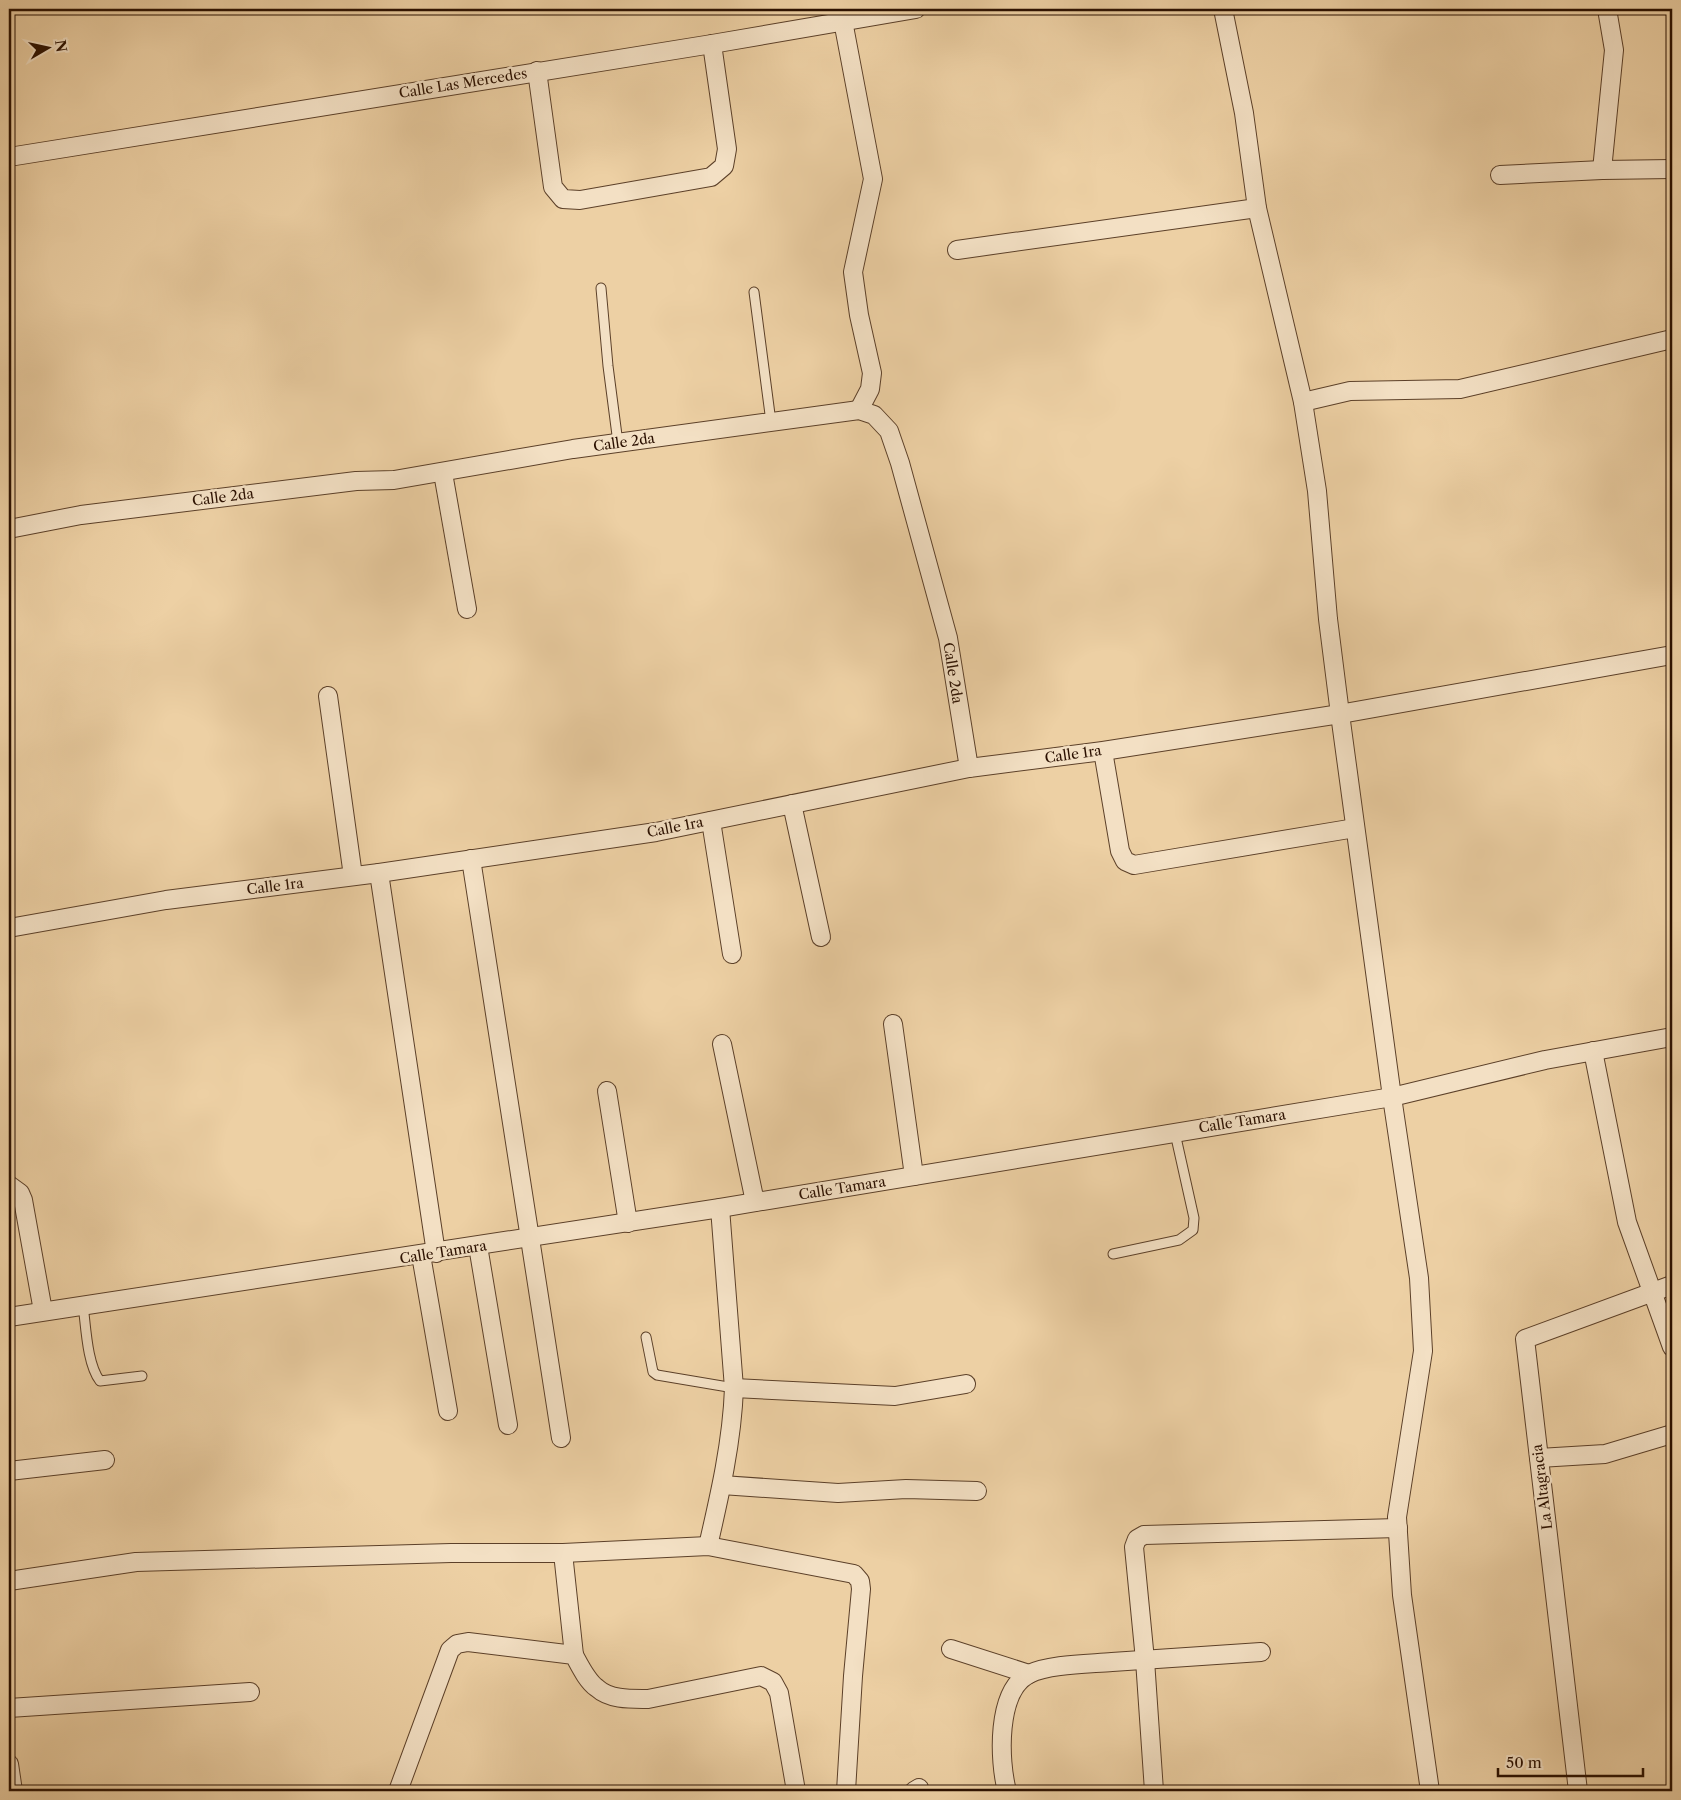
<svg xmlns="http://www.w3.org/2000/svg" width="1681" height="1800" font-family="'Libre Caslon Text',serif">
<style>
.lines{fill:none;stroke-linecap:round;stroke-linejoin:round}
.service-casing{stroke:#5c4029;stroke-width:11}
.minor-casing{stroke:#5c4029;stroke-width:20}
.service{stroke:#f3e0c4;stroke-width:9}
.minor{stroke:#f3e0c4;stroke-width:18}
.labels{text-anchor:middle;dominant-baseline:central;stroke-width:5;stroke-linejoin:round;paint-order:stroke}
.street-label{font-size:14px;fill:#2b1000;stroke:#f3e0c4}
</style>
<rect width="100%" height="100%" fill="#edd0a4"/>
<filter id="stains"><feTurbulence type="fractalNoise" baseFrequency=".004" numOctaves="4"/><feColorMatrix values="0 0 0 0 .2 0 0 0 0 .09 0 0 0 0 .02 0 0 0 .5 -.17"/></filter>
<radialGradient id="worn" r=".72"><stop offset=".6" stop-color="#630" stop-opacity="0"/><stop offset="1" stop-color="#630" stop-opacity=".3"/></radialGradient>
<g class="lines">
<defs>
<g id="service">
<polyline points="601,288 608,366 618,443"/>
<polyline points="754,292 771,422"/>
<polyline points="1113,1254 1179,1240 1193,1230 1194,1218 1175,1133"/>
<path d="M83,1305C86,1327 87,1364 100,1381L142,1376"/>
<polyline points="646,1337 653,1372 657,1375 734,1388"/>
</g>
<g id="minor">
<polyline points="1223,9 1244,113 1257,208 1303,402 1317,491 1328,619 1340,714 1392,1097 1419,1278 1423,1351 1397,1517 1402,1595 1430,1791"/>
<polyline points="843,21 873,179 853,272 859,315 872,373 870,389 859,410"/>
<polyline points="537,71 553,187 563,199 580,200 711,177 724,166 727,149 712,44"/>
<polyline points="9,157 712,44 916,9"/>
<polyline points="1602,170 1614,50 1607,9"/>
<polyline points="1500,175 1602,170 1672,169"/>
<polyline points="957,250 1257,208"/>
<polyline points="1303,402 1350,391 1460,389 1672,339"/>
<polyline points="443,473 467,609"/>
<polyline points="9,529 81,515 356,481 394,480 573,449 859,410 874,415 889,431 900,463 948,638 969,768"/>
<polyline points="328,696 353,876"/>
<polyline points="1103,751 1120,851 1125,861 1134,865 1355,828"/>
<polyline points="792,804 821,937"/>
<polyline points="711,821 732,954"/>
<polyline points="471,859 561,1438"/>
<polyline points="379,873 436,1253"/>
<polyline points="9,928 166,900 379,873 656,832 969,768 1103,751 1340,714 1672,655"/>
<polyline points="893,1024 914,1176"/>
<polyline points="722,1044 755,1202"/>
<polyline points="1593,1051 1627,1222 1672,1347"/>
<polyline points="607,1091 628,1223"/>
<polyline points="9,1185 20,1193 23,1200 43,1311"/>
<polyline points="478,1246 508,1425"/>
<polyline points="421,1255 448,1411"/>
<polyline points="9,1317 720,1208 1392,1097 1545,1060 1672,1037"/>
<polyline points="734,1388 895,1396 966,1384"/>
<polyline points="1539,1458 1605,1454 1672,1434"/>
<polyline points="9,1471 105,1460"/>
<polyline points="722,1485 838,1493 906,1489 977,1491"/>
<path d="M708,1546C720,1494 732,1442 734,1388L720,1208"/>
<polyline points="563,1553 574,1655"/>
<polyline points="9,1581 136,1562 451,1553 563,1553 708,1546 854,1574 860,1581 861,1589 853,1676 846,1791"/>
<polyline points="951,1649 1029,1674"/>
<polyline points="9,1708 250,1692"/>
<polyline points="9,1764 13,1791"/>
<path d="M398,1791L450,1650L457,1644L468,1642L574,1655C580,1666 587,1681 597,1688C610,1700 631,1699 648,1699L761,1676L773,1682L779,1693L796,1791"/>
<polyline points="914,1791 919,1788"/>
<path d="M1007,1791C999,1761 996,1691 1029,1674C1049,1664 1089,1664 1112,1662C1162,1659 1211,1655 1261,1652"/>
<polyline points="1154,1791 1145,1660 1134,1547 1137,1539 1144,1535 1398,1528"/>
<polyline points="1578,1791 1525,1339 1672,1285"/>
</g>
</defs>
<use href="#service" class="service-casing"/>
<use href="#minor" class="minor-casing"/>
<use href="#service" class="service"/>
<use href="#minor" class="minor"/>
</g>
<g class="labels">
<g class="street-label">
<text transform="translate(463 83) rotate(-9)">Calle Las Mercedes</text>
<text transform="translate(624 442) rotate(-8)">Calle 2da</text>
<text transform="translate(223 497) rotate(-7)">Calle 2da</text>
<text transform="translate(953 673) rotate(81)">Calle 2da</text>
<text transform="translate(1073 754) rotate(-8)">Calle 1ra</text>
<text transform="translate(675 827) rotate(-11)">Calle 1ra</text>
<text transform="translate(275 886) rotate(-7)">Calle 1ra</text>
<text transform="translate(1242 1121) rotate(-9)">Calle Tamara</text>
<text transform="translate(842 1188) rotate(-9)">Calle Tamara</text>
<text transform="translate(443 1252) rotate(-9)">Calle Tamara</text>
<text transform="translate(1542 1487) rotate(-97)">La Altagracia</text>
</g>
</g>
<rect width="1681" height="1800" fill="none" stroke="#edd0a4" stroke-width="30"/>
<rect x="10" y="10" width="1661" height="1780" fill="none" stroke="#2b1000" stroke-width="2.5"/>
<rect x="15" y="15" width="1651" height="1770" fill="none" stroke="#2b1000"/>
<g transform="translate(48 48) rotate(81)" stroke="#f3e0c4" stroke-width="4" paint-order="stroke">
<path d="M0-4L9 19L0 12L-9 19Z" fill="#2b1000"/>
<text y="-8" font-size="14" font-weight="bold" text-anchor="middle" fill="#2b1000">N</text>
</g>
<path d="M1498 1768v8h145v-8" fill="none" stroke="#2b1000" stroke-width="2.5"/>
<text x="1506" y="1768" font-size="15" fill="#2b1000" stroke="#f3e0c4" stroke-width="4" paint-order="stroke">50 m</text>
<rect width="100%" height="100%" filter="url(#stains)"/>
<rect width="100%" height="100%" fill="url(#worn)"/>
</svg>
